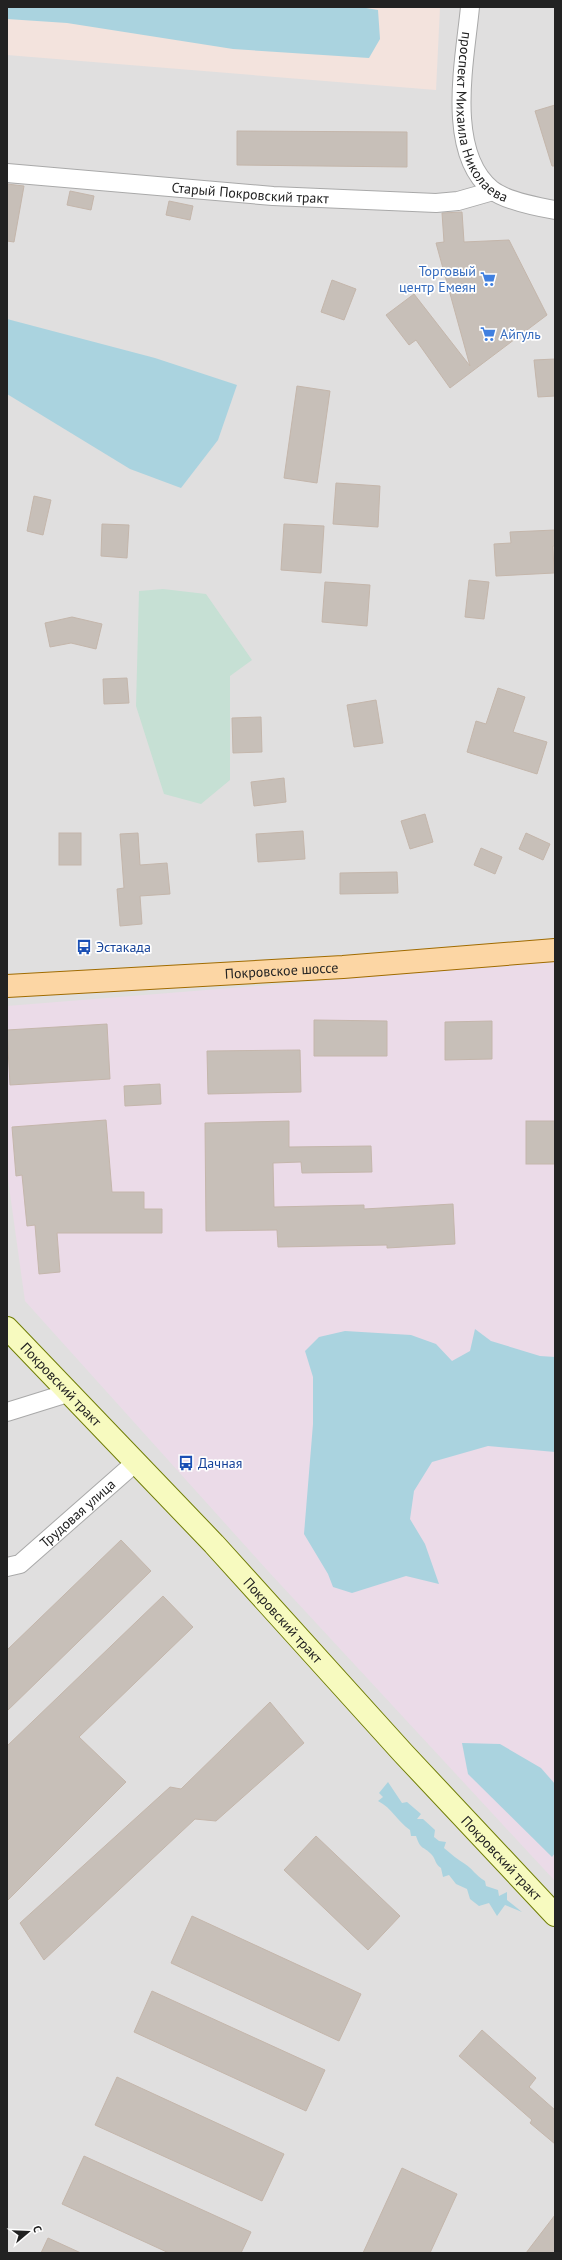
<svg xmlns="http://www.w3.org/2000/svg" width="562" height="2260" font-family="'PT Sans',sans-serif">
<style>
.residential{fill:#e0dfdf}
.industrial{fill:#ebdbe8}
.military{fill:#f3e3dd}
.wetland{fill:#c6e0d4}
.water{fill:#aad3df}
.building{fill:#c7bfb8;stroke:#c4b6ab}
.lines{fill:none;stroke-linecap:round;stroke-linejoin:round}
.street-casing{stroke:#a9a9a9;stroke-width:20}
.secondary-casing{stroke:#707d05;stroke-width:24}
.primary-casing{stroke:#a06b00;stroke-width:24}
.street{stroke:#fff;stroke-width:18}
.secondary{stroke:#f7fabf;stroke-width:22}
.primary{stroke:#fcd6a4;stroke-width:22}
.labels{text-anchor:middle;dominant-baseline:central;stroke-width:3.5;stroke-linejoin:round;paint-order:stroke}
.street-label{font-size:14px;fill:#222;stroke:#fff}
.shop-label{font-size:14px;fill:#366cbe;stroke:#fff;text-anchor:end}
.transit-label{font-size:14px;fill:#164399;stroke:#fff;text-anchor:start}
</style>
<rect width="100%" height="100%" fill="#f2efe9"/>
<rect class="residential" x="7" y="7" width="548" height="2246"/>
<polygon class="industrial" points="555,962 555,1881 268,1571 25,1301 7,1172 7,1006"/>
<polygon class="military" points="7,7 440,7 436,90 7,55"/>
<polygon class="wetland" points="163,589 206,594 252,660 230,676 230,780 201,804 164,794 136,706 139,591"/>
<g class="water">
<polygon points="7,7 360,7 378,10 380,39 369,58 233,49 67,23 7,19"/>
<polygon points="7,319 155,358 237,385 218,440 181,488 130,469 7,394"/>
<polygon points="475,1329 491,1341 540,1356 555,1357 555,1452 488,1446 432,1462 414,1491 410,1519 425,1544 439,1584 406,1576 352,1593 333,1587 328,1574 304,1534 313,1424 313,1377 305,1351 319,1337 345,1331 411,1335 436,1344 452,1361 470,1351"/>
<polygon points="462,1743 500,1744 541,1768 555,1784 555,1853 552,1857 468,1774"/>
<path d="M388,1782L402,1803L407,1802L421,1814L417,1819H423L435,1830L434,1837L439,1841L446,1842L444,1848C451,1854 457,1859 465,1864C473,1869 475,1875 485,1881L486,1886L498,1890L499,1896L507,1892V1900L522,1912L505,1905L497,1916L489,1903L479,1906L470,1899L467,1889L456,1884L449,1875L443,1877L441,1868C435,1864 436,1860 432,1855C423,1845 421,1851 416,1836H411L410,1830C398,1822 392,1808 378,1801L383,1797L379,1793Z"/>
</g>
<g class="building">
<polygon points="555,105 555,166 552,166 535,111"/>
<polygon points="237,131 407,132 407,167 237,165"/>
<polygon points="7,184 24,186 14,242 7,241"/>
<polygon points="70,191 94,196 91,210 67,205"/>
<polygon points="169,201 193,206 190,220 166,215"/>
<polygon points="462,212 464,242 509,240 547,315 450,388 416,340 409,345 386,315 414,294 470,366 436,243 444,242 442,213"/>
<polygon points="332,280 356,289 344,320 321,312"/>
<polygon points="555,359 555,396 538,397 534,360"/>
<polygon points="297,386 330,391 317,483 284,478"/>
<polygon points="336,483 380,486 378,527 333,524"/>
<polygon points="34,496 51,500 43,535 27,531"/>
<polygon points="102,524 129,525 127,558 101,556"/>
<polygon points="284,524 324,526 321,573 281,570"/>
<polygon points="555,530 555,546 553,546 554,573 496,576 494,544 511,543 510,532"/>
<polygon points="469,580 489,582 484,619 465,617"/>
<polygon points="325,582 370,585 367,626 322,622"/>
<polygon points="72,617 102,624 96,649 71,643 50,647 45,623"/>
<polygon points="127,678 129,703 104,704 103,679"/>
<polygon points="498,688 525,697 513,732 547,742 537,774 467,752 476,721 486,724"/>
<polygon points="376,700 383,743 354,747 347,705"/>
<polygon points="261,717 262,752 233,753 232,718"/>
<polygon points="284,778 286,802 254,806 251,782"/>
<polygon points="425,814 433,842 410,849 401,821"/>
<polygon points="303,831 305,859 258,862 256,834"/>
<rect x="59" y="833" width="22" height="32"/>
<polygon points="138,833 140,865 167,863 170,894 140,896 142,924 120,926 117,889 124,888 120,834"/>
<polygon points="526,833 550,844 543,860 519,849"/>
<polygon points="481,848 502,857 495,874 474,865"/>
<polygon points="397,872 398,893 340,894 340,873"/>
<polygon points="314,1020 387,1021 387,1056 314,1056"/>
<polygon points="492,1021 492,1059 445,1060 445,1022"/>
<polygon points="107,1024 110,1079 10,1085 7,1030"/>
<polygon points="300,1050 301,1092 208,1094 207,1051"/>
<polygon points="160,1084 161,1104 125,1106 124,1086"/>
<polygon points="106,1120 112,1192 144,1192 144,1209 162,1209 162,1233 57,1233 60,1272 39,1274 35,1225 27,1226 22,1175 16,1176 12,1127"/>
<polygon points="289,1121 289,1147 371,1146 372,1172 302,1173 301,1162 273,1163 274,1207 364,1205 364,1209 453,1204 455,1244 387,1248 387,1245 278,1247 277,1230 206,1231 205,1123"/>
<rect x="526" y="1121" width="29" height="43"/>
<polygon points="121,1540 151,1571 7,1711 7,1650"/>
<polygon points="163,1596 193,1627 79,1737 126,1782 7,1901 7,1746"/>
<polygon points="270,1702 304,1743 216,1821 195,1819 44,1960 20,1923 170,1787 181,1789"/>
<polygon points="316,1836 400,1916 368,1950 284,1870"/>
<polygon points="192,1916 361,1994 339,2041 171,1963"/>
<polygon points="152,1991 325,2070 306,2111 134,2032"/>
<polygon points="482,2030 536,2078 529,2087 555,2110 555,2144 530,2123 532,2120 459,2056"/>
<polygon points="117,2077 284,2154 262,2201 95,2125"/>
<polygon points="84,2156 251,2232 241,2253 169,2253 62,2204"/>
<polygon points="402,2168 457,2194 430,2253 363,2253"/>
<polygon points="555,2215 555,2253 526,2253"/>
<polygon points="48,2238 81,2253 41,2253"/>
</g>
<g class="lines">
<defs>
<g id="street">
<path id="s1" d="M470,7C465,60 445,152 492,190C505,200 538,207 555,210"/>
<path id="s2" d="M7,173L273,196L436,203L458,201L493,191"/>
<polyline points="7,1412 68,1393"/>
<path id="s3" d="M7,1567L20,1564L136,1462"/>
</g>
<g id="secondary">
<path id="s4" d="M7,1328L214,1544L403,1753L555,1915"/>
</g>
<g id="primary">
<path id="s5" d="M7,986L343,967L555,950"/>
</g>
</defs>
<use href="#street" class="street-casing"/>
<use href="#secondary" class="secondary-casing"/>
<use href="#primary" class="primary-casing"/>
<use href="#street" class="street"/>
<use href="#secondary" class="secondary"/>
<use href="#primary" class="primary"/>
</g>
<defs>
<symbol id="supermarket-bare" viewBox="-9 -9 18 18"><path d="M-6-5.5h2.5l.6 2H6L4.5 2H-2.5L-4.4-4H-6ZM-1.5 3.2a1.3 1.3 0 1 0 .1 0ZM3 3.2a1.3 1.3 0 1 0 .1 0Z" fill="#3f7fe0" stroke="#fff" stroke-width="2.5" paint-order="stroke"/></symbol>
<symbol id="bus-bare" viewBox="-9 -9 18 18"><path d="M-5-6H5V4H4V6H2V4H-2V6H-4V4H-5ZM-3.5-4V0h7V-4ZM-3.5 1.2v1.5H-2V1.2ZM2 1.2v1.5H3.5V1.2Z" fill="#1a4fb4" stroke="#fff" stroke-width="2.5" paint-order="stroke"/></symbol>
</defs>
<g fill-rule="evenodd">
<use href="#supermarket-bare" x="477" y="268" width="22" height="22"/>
<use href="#supermarket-bare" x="477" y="323" width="22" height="22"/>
<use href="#bus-bare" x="73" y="936" width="22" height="22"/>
<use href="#bus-bare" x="175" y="1452" width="22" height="22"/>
</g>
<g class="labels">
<g class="street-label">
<text stroke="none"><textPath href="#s1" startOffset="117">проспект Михаила Николаева</textPath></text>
<text stroke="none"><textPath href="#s2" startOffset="244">Старый Покровский тракт</textPath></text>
<text stroke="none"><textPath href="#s5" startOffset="275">Покровское шоссе</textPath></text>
<text stroke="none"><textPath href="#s4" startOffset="78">Покровский тракт</textPath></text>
<text stroke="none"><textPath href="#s3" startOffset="90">Трудовая улица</textPath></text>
<text stroke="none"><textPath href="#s4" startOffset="402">Покровский тракт</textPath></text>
<text stroke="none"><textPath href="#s4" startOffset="725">Покровский тракт</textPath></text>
</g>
<g class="shop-label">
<text x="476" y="271">Торговый<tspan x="476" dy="16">центр Емеян</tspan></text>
<text x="500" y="334" text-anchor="start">Айгуль</text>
</g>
<g class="transit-label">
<text x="96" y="947">Эстакада</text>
<text x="198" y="1463">Дачная</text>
</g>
</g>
<rect width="562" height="2260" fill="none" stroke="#222222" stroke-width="16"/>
<g transform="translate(28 2232) rotate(71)" stroke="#ffffff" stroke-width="3" paint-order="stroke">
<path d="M0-3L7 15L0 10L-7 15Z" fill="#222222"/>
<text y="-6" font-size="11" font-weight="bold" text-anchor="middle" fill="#222222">С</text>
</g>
</svg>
